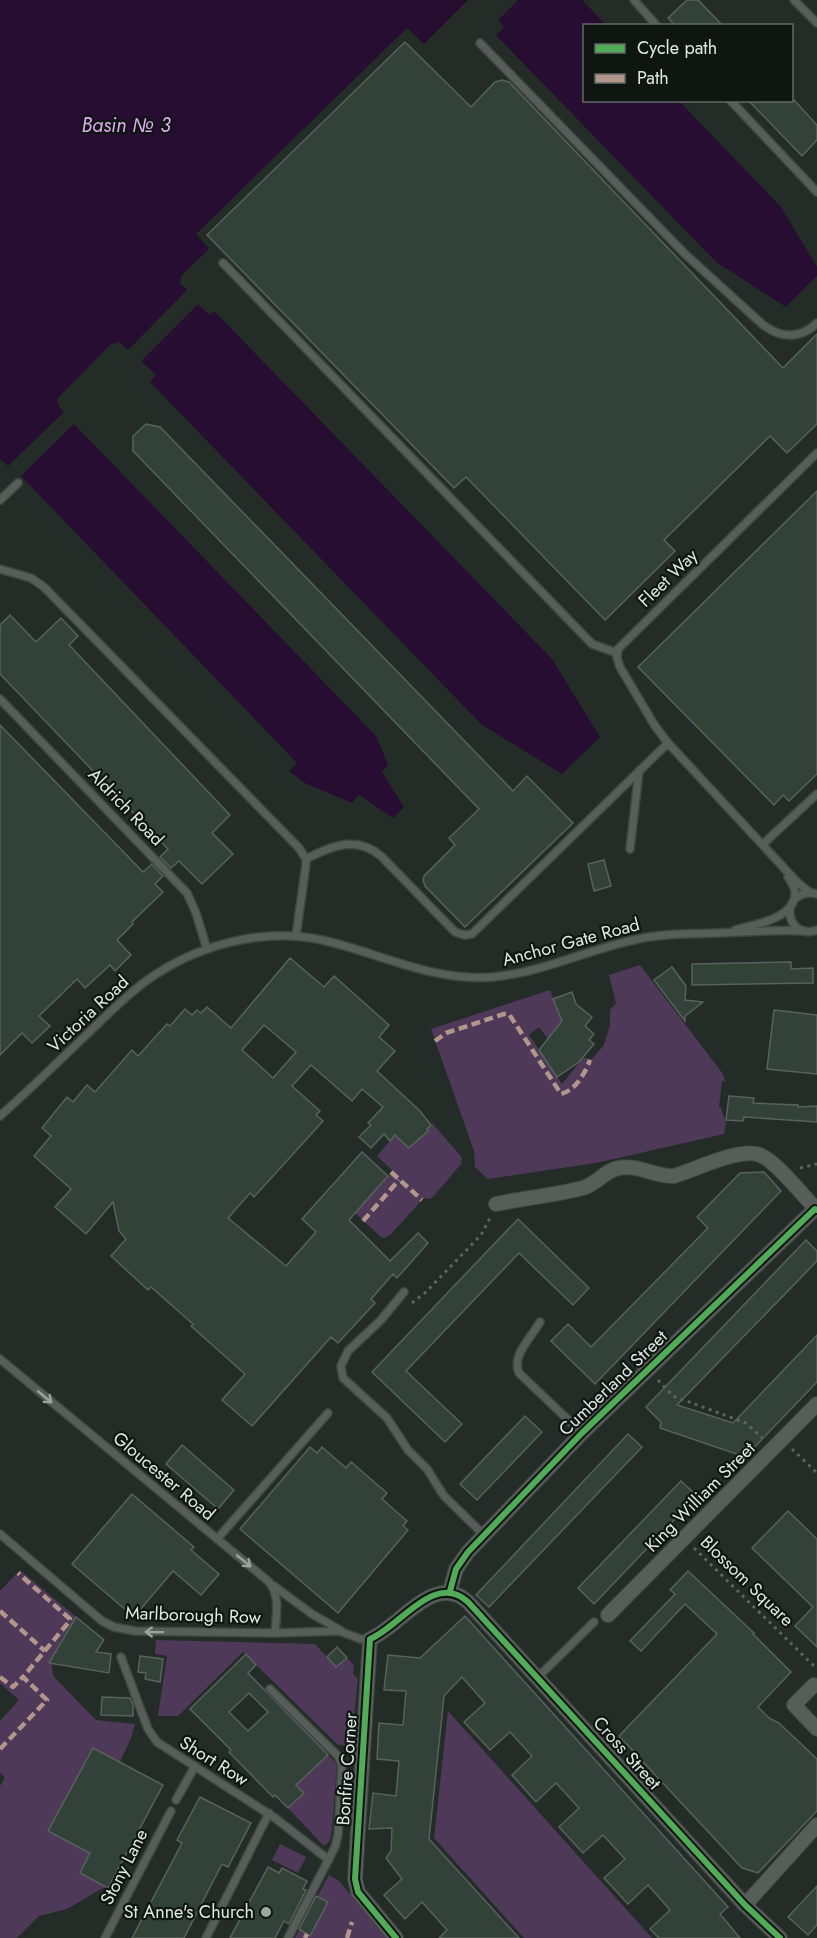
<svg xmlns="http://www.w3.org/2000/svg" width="817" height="1938" font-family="Jost,sans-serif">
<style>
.green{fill:#4f3959}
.water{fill:#280d32}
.building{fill:#324239;stroke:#59615c;stroke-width:1.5;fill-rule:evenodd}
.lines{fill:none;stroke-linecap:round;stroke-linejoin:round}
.lane-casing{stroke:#3f4742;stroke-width:10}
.street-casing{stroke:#3f4742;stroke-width:16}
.path{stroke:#5e6360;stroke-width:3;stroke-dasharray:3 4.5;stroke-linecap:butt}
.lane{stroke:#575d59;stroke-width:7}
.street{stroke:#575d59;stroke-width:14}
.quiet{stroke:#b2968c;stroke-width:4.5;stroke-dasharray:9 4.5;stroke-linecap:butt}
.cycleway-casing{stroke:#0f1611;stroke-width:10}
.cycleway{stroke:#51ab58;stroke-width:6}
.oneway{stroke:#9ba39e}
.poi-dot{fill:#9da7a1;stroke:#0f1611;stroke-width:2}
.labels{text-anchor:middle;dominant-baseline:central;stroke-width:4.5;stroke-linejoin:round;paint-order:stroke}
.street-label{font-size:18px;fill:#dfe9e3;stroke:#0f1611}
.poi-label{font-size:18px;fill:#dfe9e3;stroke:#0f1611;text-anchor:end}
.water-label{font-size:20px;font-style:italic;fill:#ddaaf1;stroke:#0f1611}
</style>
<rect width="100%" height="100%" fill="#232c27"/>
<g class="green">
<polygon points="640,965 723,1074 725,1081 722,1081 719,1107 721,1108 726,1123 724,1134 596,1163 488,1179 475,1167 474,1151 431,1029 550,990 562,1023 548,1039 539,1027 529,1035 562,1084 583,1058 592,1059 604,1045 610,1025 610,1010 616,1003 609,975"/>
<polygon points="432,1123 460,1155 462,1158 461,1164 433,1197 430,1199 424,1198 390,1235 384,1238 381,1237 355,1213 393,1171 377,1156 395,1135 409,1148 427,1131 427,1129"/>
<path d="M20,1570L76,1617C66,1634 46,1656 54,1677L96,1720L135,1724L131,1738L120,1762L92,1748L49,1831L90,1853L80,1873L108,1888H103L67,1909L39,1916L17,1938H0V1786L5,1778L0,1773V1721L19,1700L0,1683V1591Z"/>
<polygon points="156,1640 315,1644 336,1667 347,1658 354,1665 353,1674 358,1679 351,1746 338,1745 243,1652 178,1716 158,1716 167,1656 155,1654"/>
<polygon points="448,1711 652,1938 524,1938 434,1838"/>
<polygon points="328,1755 337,1764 332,1829 330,1840 324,1846 288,1808 303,1793 296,1785"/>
<polygon points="280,1844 306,1857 298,1873 272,1860"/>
<polygon points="329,1875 339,1881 387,1938 295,1938"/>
</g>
<g class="water">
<polygon points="0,0 468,0 424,44 407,28 196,234 209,249 181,276 180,283 187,290 128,350 119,342 111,344 57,399 58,405 64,412 8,466 0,459"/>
<polygon points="518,0 582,0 606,25 584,26 584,100 679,101 781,207 817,267 817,276 786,307 716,262 496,35 504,27 498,20"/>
<polygon points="198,304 209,315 214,311 552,659 600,737 562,774 481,724 150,382 156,375 141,361"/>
<polygon points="74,424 376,736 388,765 382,772 404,807 393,818 359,795 352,803 305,783 289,771 297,763 21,476"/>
</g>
<g class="building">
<polygon points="687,0 698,0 723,26 676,26 668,18"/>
<polygon points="405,42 471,107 495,82 502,80 509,82 783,368 817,334 817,424 787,453 770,436 664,540 675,551 605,620 466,477 454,488 207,235"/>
<polygon points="748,100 794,100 817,125 817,140 802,156"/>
<polygon points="146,424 160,427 513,791 527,776 573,823 465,927 425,886 423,880 424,876 455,845 449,838 479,809 133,451 133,436"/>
<polygon points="817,491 817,774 789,801 783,795 774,805 638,667"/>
<polygon points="10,615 36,642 61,618 78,636 69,645 230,815 212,833 233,854 202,884 179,861 171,868 160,857 168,849 0,674 0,625"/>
<polygon points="0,725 143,872 152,864 163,876 155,884 163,892 132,922 133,924 117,940 131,955 115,971 110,965 85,988 77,979 39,1016 50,1026 32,1043 22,1033 0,1055"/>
<polygon points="604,860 611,886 594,891 588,864"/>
<path d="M290,958L324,987L334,976L389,1025L379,1037L395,1051L377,1071L420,1111L431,1125L427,1129L428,1131L409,1148L395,1135L390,1141L384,1134L371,1148L359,1137L371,1125L368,1123L383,1107L362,1089L352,1101L311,1065L292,1086L320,1111L316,1115L323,1121L254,1197L250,1193L228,1218L286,1266L316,1232L302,1219L362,1152L388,1176L349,1220L390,1261L418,1233L428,1243L397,1278L393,1274L371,1299L375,1303L338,1343L331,1337L252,1426L222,1400L245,1374L191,1326L193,1324L151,1287L148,1290L111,1256L126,1239L119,1231L113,1202L86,1234L55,1207L71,1189L34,1156L51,1136L42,1128L67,1097L73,1102L87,1085L95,1092L132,1050L138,1056L167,1024L170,1026L185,1009L192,1015L197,1010L201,1013L207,1007L231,1028ZM264,1025L296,1052L273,1078L242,1050Z"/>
<polygon points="791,962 791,969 813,968 813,983 692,985 692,964"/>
<polygon points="672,967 686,986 685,1000 703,1002 685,1016 685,1021 654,980"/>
<polygon points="572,992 576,1004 592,1017 585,1026 594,1034 589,1040 594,1044 579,1062 557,1077 539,1050 562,1021 553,999"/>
<polygon points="774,1010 817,1015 817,1074 767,1069"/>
<polygon points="729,1096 754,1098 753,1103 798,1105 798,1107 817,1106 817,1122 744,1117 743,1121 726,1120"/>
<polygon points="764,1172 781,1191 595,1384 551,1341 568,1324 591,1347 708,1228 697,1217 740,1173"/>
<polygon points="518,1219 589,1288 573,1305 519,1253 406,1371 462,1424 445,1442 372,1372"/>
<polygon points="806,1240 817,1251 817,1261 677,1405 733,1423 817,1335 817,1382 745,1457 660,1428 661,1422 646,1407"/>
<polygon points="525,1416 542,1432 477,1500 460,1484"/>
<polygon points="628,1434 642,1447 489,1607 476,1595"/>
<polygon points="182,1445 234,1490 218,1509 166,1464"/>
<polygon points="310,1447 317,1453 322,1447 346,1468 351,1462 387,1493 382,1499 407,1521 403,1526 408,1530 338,1613 240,1529"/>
<polygon points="681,1481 697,1496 594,1604 578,1588"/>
<polygon points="132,1494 194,1547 191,1550 219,1574 201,1595 173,1571 134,1617 72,1564"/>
<polygon points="788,1511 817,1539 817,1647 795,1626 813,1607 752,1548"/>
<polygon points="688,1571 754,1633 753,1634 791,1672 758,1707 769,1718 779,1723 817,1759 817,1811 758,1873 742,1868 619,1736 717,1634 685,1604 641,1651 630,1641 675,1594 670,1590"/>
<polygon points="465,1616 728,1907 720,1914 740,1938 659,1938 650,1929 670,1910 648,1885 628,1904 604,1878 625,1859 603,1835 583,1853 559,1827 579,1808 556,1783 536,1802 512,1775 532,1756 510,1732 490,1750 464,1722 485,1703 462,1677 444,1696 429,1839 519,1938 439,1938 447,1930 422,1902 405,1919 384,1895 402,1879 386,1858 391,1851 392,1828 369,1829 373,1793 396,1796 399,1761 377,1759 379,1723 403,1725 406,1691 384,1690 388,1655 420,1658"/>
<polygon points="76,1617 104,1640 96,1652 111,1654 109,1673 49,1663"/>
<polygon points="337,1647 347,1658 336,1667 327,1657"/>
<path d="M246,1654L256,1665L248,1673L328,1755L296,1785L304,1793L288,1808L275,1795L273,1797L229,1752L231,1750L190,1709ZM249,1693L268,1712L248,1731L229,1712Z"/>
<polygon points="140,1656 163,1659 160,1682 145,1679 146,1673 138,1672"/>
<polygon points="102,1697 130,1698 133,1705 133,1716 101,1715"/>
<polygon points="93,1748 163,1785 108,1888 80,1873 90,1853 48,1831"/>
<polygon points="200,1797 251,1823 228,1867 222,1864 184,1938 132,1938 182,1843 177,1840"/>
<polygon points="268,1867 279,1873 282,1868 307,1881 303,1889 306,1890 289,1924 284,1921 275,1938 230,1938"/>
<polygon points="817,1886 817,1925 808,1935 788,1917"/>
<polygon points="316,1896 328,1902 310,1936 299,1929"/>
</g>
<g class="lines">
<defs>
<g id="lane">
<polyline points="634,0 657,26"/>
<polyline points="794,0 817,23"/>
<path d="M480,43L684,253L762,324C780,338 799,340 817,323"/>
<polyline points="730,100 817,192"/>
<polyline points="223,263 592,644 617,653"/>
<polyline points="0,500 18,483"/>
<polyline points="0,569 31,578 44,587 299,848 306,859 306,864 296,936"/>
<polyline points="0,699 187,893 196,913 207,949"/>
<polyline points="668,743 655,726 620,667 617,658 618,649 817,453"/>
<polyline points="763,844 817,794"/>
<polyline points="630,849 639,771"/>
<path d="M306,859C331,846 356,835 381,856L455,932L464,935L472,934L668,743L796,881L809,892L817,894"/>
<path d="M812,893C778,892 786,941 817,930"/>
<path d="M735,930C753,925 793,919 795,895C796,888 791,882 788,877"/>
<path d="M0,1116C28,1091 55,1065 82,1039C103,1019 123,998 146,981C196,945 262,927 322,940C380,953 432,982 493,977C544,972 589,949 638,939C664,933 692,934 719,933C748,932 776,929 805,931"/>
<polyline points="404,1292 381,1320 348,1351 341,1366 343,1378 387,1418 408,1450 427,1469 444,1496 484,1535"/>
<path d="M540,1322C532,1337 511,1355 519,1373L582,1433"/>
<path d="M0,1359L268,1581C281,1595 276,1616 275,1633"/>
<polyline points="0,1534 102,1621 114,1627 135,1631 275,1633 339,1631 361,1639 370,1639"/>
<polyline points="217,1539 328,1413"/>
<polyline points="274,1586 312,1614 340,1630"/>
<polyline points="121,1657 148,1729 157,1742 275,1818 329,1860"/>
<polyline points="537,1678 594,1622"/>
<polyline points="270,1689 338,1756 342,1765 338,1835 335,1847 288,1938"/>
<polyline points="176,1800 195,1766"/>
<polyline points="105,1938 171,1811"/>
<polyline points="206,1938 269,1813"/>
</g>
<g id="street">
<path d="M496,1204C525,1198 555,1195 583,1188C597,1184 605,1170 619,1168C637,1164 656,1177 674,1176C695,1170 740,1147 760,1155C775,1160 805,1198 817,1210"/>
<polyline points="450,1591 456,1569 468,1552 582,1433 815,1209"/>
<polyline points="608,1615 817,1404"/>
<polyline points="814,1685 794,1705 817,1729"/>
<polyline points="745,1905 817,1825"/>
<path d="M396,1938L358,1892L355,1879L370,1639C400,1627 434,1571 468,1602L745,1905L780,1938"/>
</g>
</defs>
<use href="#lane" class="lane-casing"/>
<use href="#street" class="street-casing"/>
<g class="path">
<polyline points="800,1168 817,1164"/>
<polyline points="412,1303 426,1292 481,1235 490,1218"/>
<polyline points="658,1380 673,1396 746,1423 762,1438"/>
<polyline points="792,1449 817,1473"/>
<polyline points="694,1548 817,1669"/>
</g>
<use href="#lane" class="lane"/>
<use href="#street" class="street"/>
<g class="quiet">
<path d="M435,1041L446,1033L504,1014H509L561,1094C576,1090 585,1073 590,1060"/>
<polyline points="391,1172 422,1200"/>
<polyline points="363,1221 399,1180"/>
<polyline points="0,1611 45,1651"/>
<polyline points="0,1677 13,1687 23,1677"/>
<polyline points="0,1749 47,1700 23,1677 68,1623 70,1619 18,1573"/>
<polyline points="305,1938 307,1934"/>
<polyline points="347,1938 352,1922"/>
</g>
<defs>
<g id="cycleway">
<polyline points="450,1591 456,1569 468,1552 582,1433 815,1209 817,1210"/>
<path d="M396,1938L358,1892L355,1879L370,1639C400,1627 434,1571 468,1602L745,1905L780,1938"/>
</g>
</defs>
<use href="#cycleway" class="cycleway-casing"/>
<use href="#cycleway" class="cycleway"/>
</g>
<defs><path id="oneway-shaft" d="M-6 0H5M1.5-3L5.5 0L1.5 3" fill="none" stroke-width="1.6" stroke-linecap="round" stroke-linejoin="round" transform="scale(1.5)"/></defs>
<g class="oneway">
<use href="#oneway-shaft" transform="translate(45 1397) rotate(40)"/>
<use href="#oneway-shaft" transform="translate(244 1561) rotate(39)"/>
<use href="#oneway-shaft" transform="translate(154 1632) rotate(-179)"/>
</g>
<circle class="poi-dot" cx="266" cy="1912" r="6"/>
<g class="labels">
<g class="street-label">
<text transform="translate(668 578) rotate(-44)">Fleet Way</text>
<text transform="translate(126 807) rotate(46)">Aldrich Road</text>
<text transform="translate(571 942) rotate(-15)">Anchor Gate Road</text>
<text transform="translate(88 1014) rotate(-43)">Victoria Road</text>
<text transform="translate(613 1383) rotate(-44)">Cumberland Street</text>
<text transform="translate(164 1476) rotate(40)">Gloucester Road</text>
<text transform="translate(700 1497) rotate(-45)">King William Street</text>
<text transform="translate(747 1581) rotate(44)">Blossom Square</text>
<text transform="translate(193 1615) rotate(2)">Marlborough Row</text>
<text transform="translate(627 1753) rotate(48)">Cross Street</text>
<text transform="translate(214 1761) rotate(32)">Short Row</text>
<text transform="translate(347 1769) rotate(-86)">Bonfire Corner</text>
<text transform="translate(124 1867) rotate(-63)">Stony Lane</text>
</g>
<g class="poi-label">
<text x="254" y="1912">St Anne's Church</text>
</g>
<g class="water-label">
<text x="126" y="125">Basin № 3</text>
</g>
</g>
<rect x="583" y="24" width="210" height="78" fill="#0f1611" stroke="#626a65" stroke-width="1.5"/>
<rect x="595" y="44" width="30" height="9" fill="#51ab58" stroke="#626a65" stroke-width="1.5"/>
<text x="637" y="54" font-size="18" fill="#dfe9e3">Cycle path</text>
<rect x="595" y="74" width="30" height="9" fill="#b2968c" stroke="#626a65" stroke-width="1.5"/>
<text x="637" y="84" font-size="18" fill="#dfe9e3">Path</text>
</svg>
